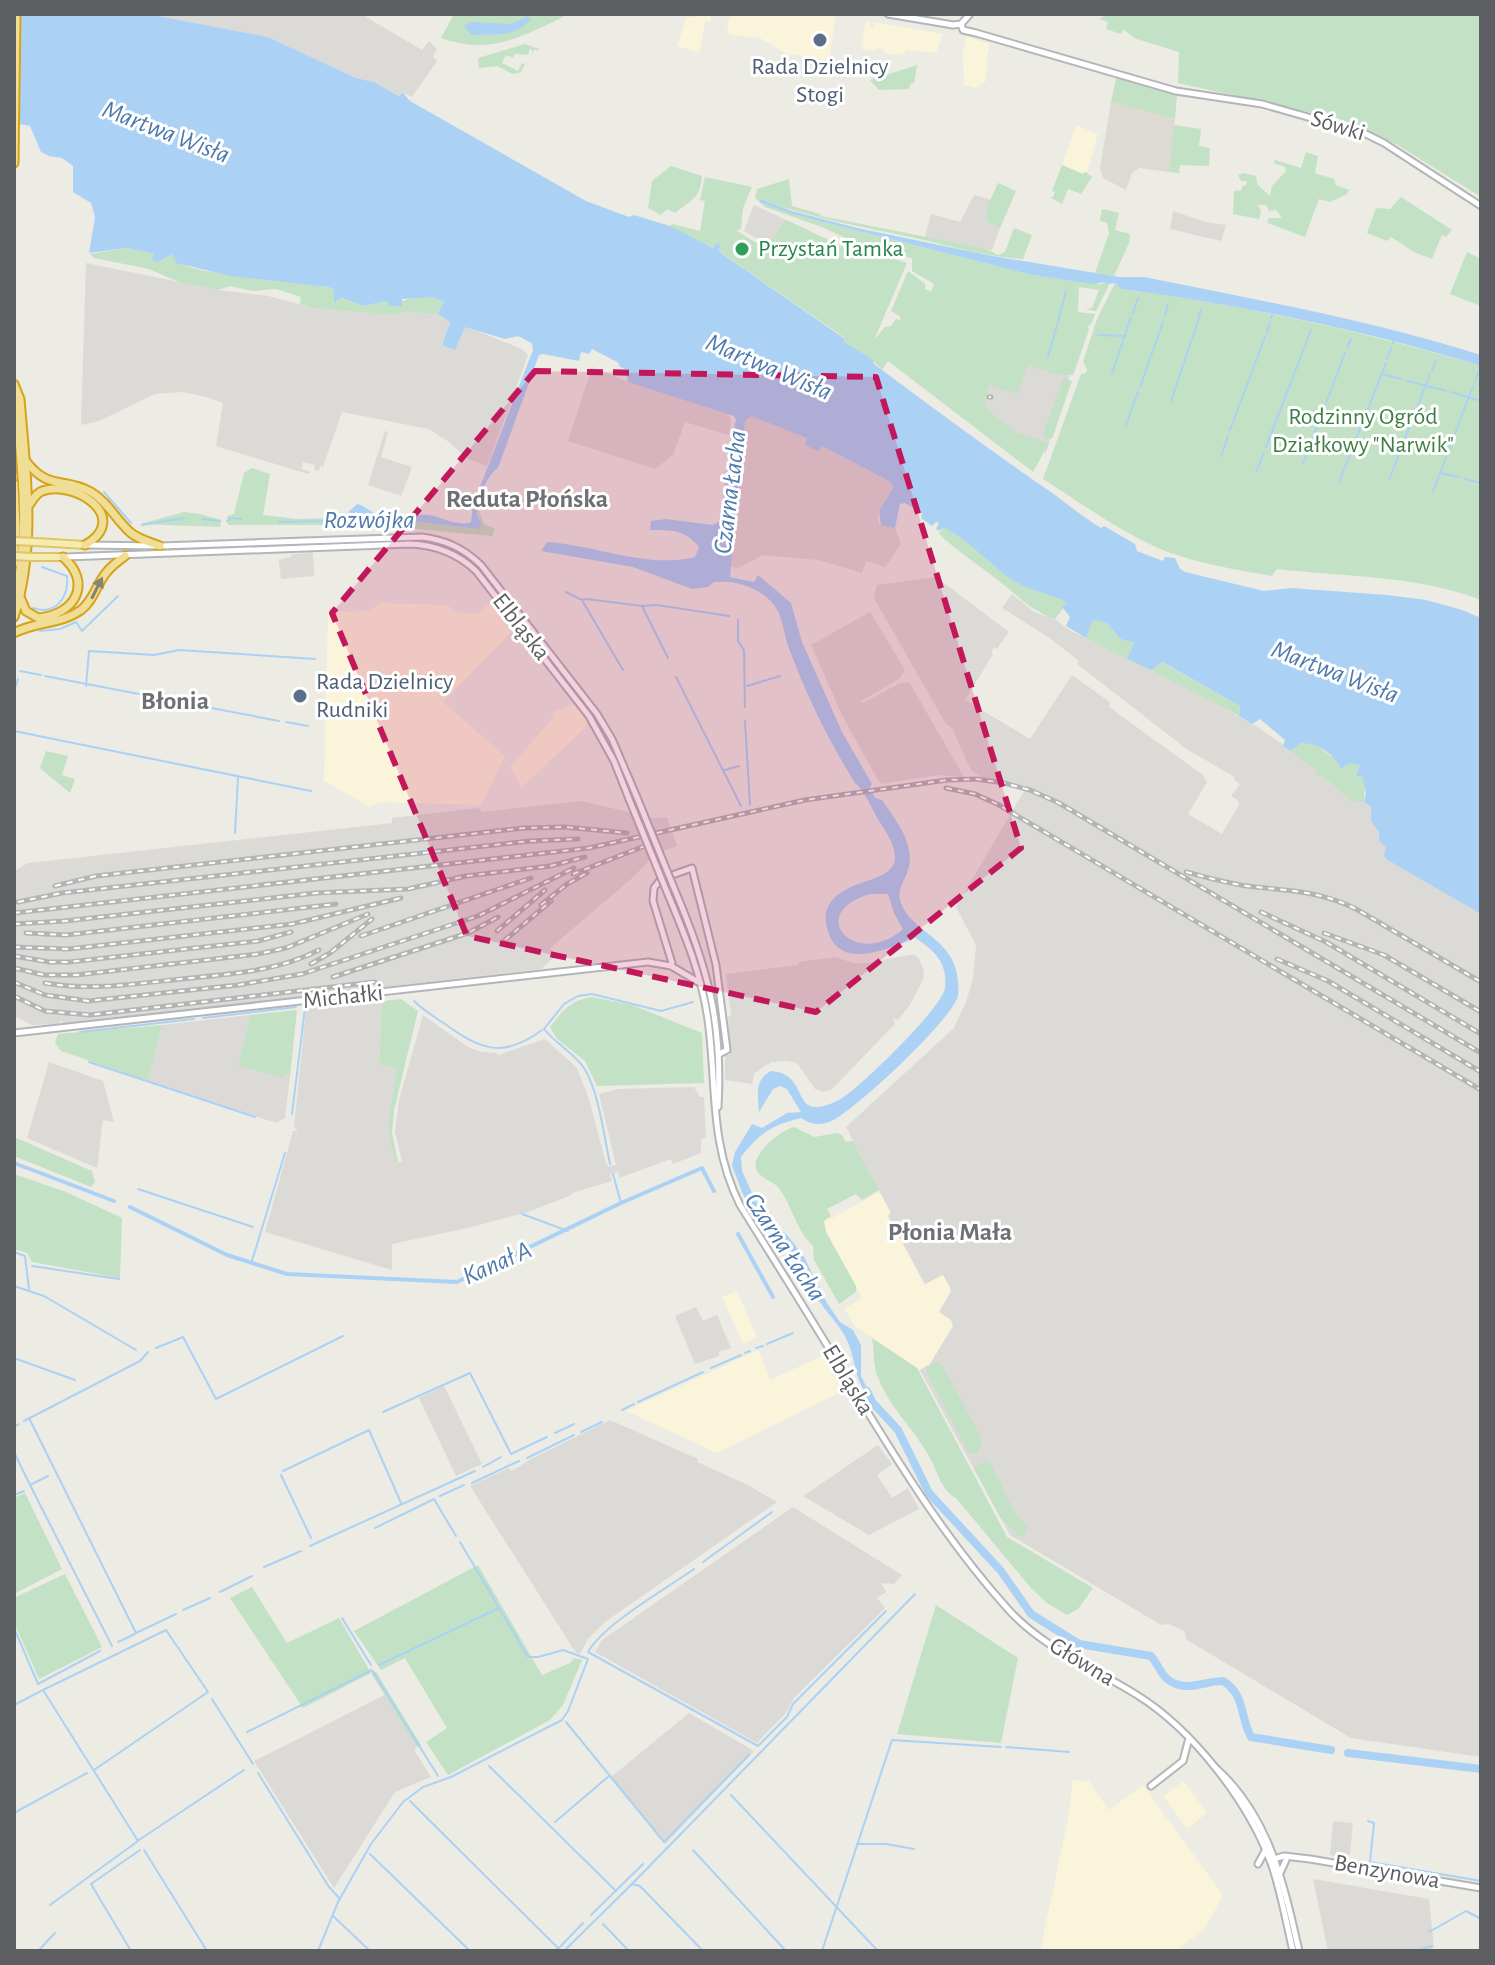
<svg xmlns="http://www.w3.org/2000/svg" width="1495" height="1965" font-family="'Alegreya Sans',sans-serif">
<style>
.commercial{fill:#faf4db}
.industrial{fill:#dbdad6}
.education{fill:#dcdad2}
.green{fill:#c3e1c4}
.water{fill:#abd2f5;fill-rule:evenodd}
.lines{fill:none;stroke-linecap:round;stroke-linejoin:round}
.stream{stroke:#abd2f5;stroke-width:2}
.canal{stroke:#abd2f5;stroke-width:4}
.river{stroke:#abd2f5;stroke-width:8}
.secondary-casing{stroke:#b3b5b9;stroke-width:9}
.primary-casing{stroke:#e1c468;stroke-width:10}
.highway-casing{stroke:#d6a31a;stroke-width:11}
.secondary{stroke:#fff;stroke-width:5}
.primary{stroke:#f5edaf;stroke-width:6}
.highway{stroke:#f0dd96;stroke-width:7}
.rail-casing{stroke:#b3b4b4;stroke-width:5}
.rail{stroke:#fff;stroke-width:2;stroke-dasharray:6;stroke-linecap:butt}
.secondary-bridge-casing{stroke:#b3b5b9;stroke-width:9;stroke-linecap:butt}
.primary-bridge-casing{stroke:#e1c468;stroke-width:10;stroke-linecap:butt}
.secondary-bridge{stroke:#fff;stroke-width:5}
.primary-bridge{stroke:#f5edaf;stroke-width:6}
.oneway{fill:#888472}
.marked{fill:#c2185b;fill-opacity:0.2;stroke:#c2185b;stroke-width:6;stroke-dasharray:16 10;stroke-linejoin:round}
.service-dot{fill:#5c6f8a;stroke:#fff;stroke-width:3}
.leisure-dot{fill:#2e9e5b;stroke:#fff;stroke-width:3}
.labels{text-anchor:middle;dominant-baseline:central;stroke-width:6;stroke-linejoin:round;paint-order:stroke}
.service-label{font-size:24px;fill:#4e5e75;stroke:#fff}
.street-label{font-size:24px;fill:#5c5e62;stroke:#fff}
.leisure-label{font-size:24px;fill:#27864d;stroke:#fff;text-anchor:start}
.park-label{font-size:24px;fill:#3e7f44;stroke:#fff}
.water-label{font-size:26px;font-style:italic;fill:#4e79ad;stroke:#fff}
.neighbourhood-label{font-size:26px;font-weight:bold;fill:#6d7074;stroke:#fff}
</style>
<rect width="100%" height="100%" fill="#ecebe4"/>
<g class="commercial">
<polygon points="711,14 711,21 705,22 699,53 677,46 686,18"/>
<polygon points="751,14 836,15 829,60 787,54 760,38 731,35 727,32 729,17"/>
<polygon points="866,21 870,22 869,27 873,28 874,22 943,34 936,53 906,50 905,53 895,55 884,53 884,50 877,48 874,51 861,49"/>
<polygon points="966,37 990,44 987,56 986,81 976,88 964,85 963,54"/>
<polygon points="1076,125 1098,134 1087,173 1083,174 1062,165"/>
<polygon points="492,601 511,632 443,702 505,756 481,805 379,802 370,807 324,781 328,612 369,611 380,603 448,605 454,612 478,614"/>
<polygon points="573,704 587,721 586,727 522,787 510,767 553,718 551,716 557,709 560,711"/>
<polygon points="880,1192 891,1213 888,1216 924,1284 943,1274 950,1287 953,1326 930,1364 920,1370 855,1326 844,1309 862,1298 822,1224 827,1218 832,1218"/>
<polygon points="737,1291 757,1337 743,1344 722,1297"/>
<polygon points="758,1350 770,1380 822,1356 842,1391 717,1453 626,1411"/>
<polygon points="1073,1780 1089,1781 1109,1810 1143,1785 1223,1895 1205,1929 1175,1951 1040,1951 1068,1819"/>
<polygon points="1184,1781 1207,1813 1187,1829 1163,1796"/>
</g>
<g class="industrial">
<polygon points="148,14 365,14 366,17 422,50 429,41 437,49 433,57 437,61 412,97 404,93 400,96 374,82 356,78 268,37"/>
<polygon points="974,195 991,200 987,207 987,222 1000,228 992,250 925,237 931,214 960,222"/>
<polygon points="754,205 861,255 784,253 744,231"/>
<polygon points="1173,211 1205,222 1226,225 1221,241 1170,229"/>
<polygon points="86,263 218,290 268,296 313,308 393,315 404,312 438,314 450,322 442,344 465,326 522,349 528,355 487,466 468,459 449,442 429,429 342,412 323,467 320,466 319,471 314,470 315,465 303,462 302,469 311,472 308,474 216,446 223,403 206,397 183,392 155,394 99,421 81,425"/>
<polygon points="994,344 1070,375 1046,453 973,410"/>
<polygon points="592,367 628,382 728,413 731,420 729,435 685,422 673,455 655,469 568,441"/>
<polygon points="751,415 808,438 805,444 822,446 891,482 893,488 879,511 878,518 879,524 895,528 901,544 885,567 866,561 862,573 818,560 763,555 738,568 731,567 745,421"/>
<polygon points="385,431 388,432 381,457 412,467 401,496 368,485"/>
<polygon points="313,553 314,576 281,579 279,560 291,557 292,554"/>
<polygon points="936,577 1009,632 997,649 994,647 991,653 993,654 965,700 1030,739 1072,675 1110,702 1109,707 1203,775 1207,782 1188,814 1222,834 1239,805 1239,801 1231,796 1240,784 1234,780 1235,777 1188,750 1077,664 1079,661 1051,639 1002,608 1012,594 1034,612 1055,619 1069,630 1172,680 1256,726 1301,757 1318,771 1317,776 1325,778 1353,802 1364,802 1371,807 1387,848 1384,855 1388,859 1481,914 1481,1757 1351,1738 1187,1640 1184,1631 1169,1624 1161,1625 1010,1535 920,1370 930,1364 953,1326 951,1320 939,1312 951,1291 950,1287 943,1275 925,1284 888,1216 891,1213 846,1127 954,1028 966,1002 973,979 976,945 956,907 1027,786 983,778 971,770 952,728 946,724 874,598 877,585"/>
<polygon points="870,612 905,670 899,679 861,701 863,703 900,683 909,682 964,777 939,775 881,784 879,782 842,715 811,645"/>
<polygon points="581,801 624,811 643,819 667,817 677,846 657,853 631,879 550,948 556,956 541,969 65,1024 61,1021 58,1024 32,1025 14,1016 14,871 28,863 392,823 392,818 479,808 482,812"/>
<polygon points="909,955 915,955 919,959 924,971 923,979 910,1005 898,1020 893,1018 895,1024 832,1089 823,1092 815,1089 797,1063 787,1061 772,1062 763,1067 754,1074 752,1084 725,1080 725,1055 730,1055 728,1017 731,1016 726,974 798,965 799,962 835,957 853,963 867,963"/>
<polygon points="382,1001 379,1063 397,1068 388,1125 397,1163 402,1161 395,1132 399,1100 423,1015 468,1047 482,1052 496,1053 498,1055 545,1039 577,1068 589,1099 606,1164 608,1166 616,1165 599,1094 618,1089 694,1087 700,1097 704,1097 706,1138 701,1139 701,1153 673,1164 671,1159 619,1178 618,1172 610,1174 612,1181 572,1193 572,1195 528,1212 463,1229 392,1244 392,1270 265,1232 293,1131 298,1131 294,1127 306,1009"/>
<polygon points="250,1015 238,1066 283,1078 283,1074 290,1076 285,1118 276,1123 148,1081 162,1025"/>
<polygon points="49,1062 103,1081 114,1122 103,1120 97,1168 27,1138"/>
<polygon points="696,1307 703,1321 717,1315 731,1348 719,1352 719,1356 695,1364 675,1316"/>
<polygon points="444,1386 482,1464 456,1476 419,1398"/>
<polygon points="610,1420 698,1459 697,1462 748,1485 777,1502 605,1622 588,1639 580,1654 576,1653 470,1486 509,1468 512,1471 531,1459"/>
<polygon points="878,1445 892,1464 877,1475 892,1498 908,1488 919,1509 869,1535 803,1496"/>
<polygon points="793,1507 902,1575 894,1584 881,1583 886,1592 877,1598 885,1608 794,1698 786,1713 757,1743 595,1652 602,1640"/>
<polygon points="385,1695 417,1747 414,1750 431,1777 395,1792 334,1888 254,1761"/>
<polygon points="689,1713 754,1751 665,1844 610,1778"/>
<polygon points="1333,1821 1353,1823 1350,1854 1346,1858 1330,1855"/>
<polygon points="1313,1879 1429,1899 1434,1947 1430,1951 1328,1951"/>
</g>
<polygon class="education" points="1111,102 1175,119 1169,172 1139,168 1132,173 1126,190 1103,178 1100,168"/>
<g class="green">
<path d="M454,14H569C523,36 491,56 441,38Z"/>
<polygon points="1109,14 1481,14 1481,197 1396,144 1343,120 1178,83 1179,52 1134,38 1123,29 1121,34 1106,29 1108,22 1099,19"/>
<polygon points="525,44 539,49 537,51 535,49 528,61 533,51 530,49 528,55 515,54 513,58 506,55 502,63 518,71 522,63 525,64 521,72 513,74 497,66 479,68 478,58"/>
<polygon points="917,65 914,83 911,83 909,89 879,90 870,80"/>
<polygon points="1119,77 1177,95 1175,119 1111,102 1116,79"/>
<polygon points="1174,125 1201,129 1199,146 1210,148 1209,166 1180,165 1179,173 1169,172"/>
<polygon points="1306,152 1318,156 1315,173 1334,179 1336,185 1349,190 1347,194 1330,202 1319,199 1305,237 1267,223 1269,218 1282,218 1276,210 1269,211 1266,205 1257,205 1261,210 1259,219 1233,214 1234,191 1242,190 1242,187 1247,184 1246,181 1241,181 1238,175 1244,173 1256,176 1257,184 1270,196 1272,186 1286,171 1285,167 1274,163 1275,160 1301,168"/>
<polygon points="1062,165 1083,174 1084,172 1088,173 1087,178 1089,174 1092,177 1081,194 1068,189 1062,204 1050,197 1053,197 1055,192 1052,191"/>
<path d="M671,166L702,176C700,199 691,200 675,213L667,209L661,215L648,208L652,181Z"/>
<path d="M705,177L752,187L743,208L741,228L737,231L766,249L786,220L860,255L864,249L907,263L874,340L885,327L891,326L896,319L900,320L901,317L891,311L908,271L925,284V289L931,292L934,284L912,271V258L865,247L822,227L765,207L755,198L757,189L789,179L792,206L820,214L821,216L987,249L998,255L1005,252L1014,228L1032,235L1023,259C987,257 951,246 915,238C863,227 811,218 761,200L759,201L796,215L1028,274L1100,284L1107,282L1109,285L1096,311L1085,309L1092,308L1099,290L1079,287L1078,312L1095,314L1091,324L1088,326L1089,330L1073,375L1054,374L1028,365L1017,394L989,385L984,407L1017,433L1049,443L1033,472L888,361L882,370L872,360L843,342L845,338L717,250L720,245L714,248L669,227L672,224L700,231L705,201L700,200Z"/>
<polygon points="998,183 1016,191 1000,228 987,222 987,207"/>
<polygon points="1401,197 1452,230 1446,237 1442,235 1432,259 1414,252 1391,237 1387,241 1367,233 1376,208 1390,209"/>
<polygon points="1102,209 1119,213 1115,230 1130,234 1129,243 1114,276 1095,273 1109,233 1107,223 1100,221"/>
<path d="M127,248L154,254L153,258L160,261L172,254L188,267L205,271L329,287L334,290L337,302L340,298L364,306L386,301L394,305C410,298 428,290 444,302L438,314L404,312L393,315L313,308L300,304L301,297L276,289L252,291L230,286L218,290L179,282L149,269L94,258L90,254Z"/>
<polygon points="1467,252 1481,259 1481,306 1450,294"/>
<path d="M1115,283L1121,289C1243,305 1363,331 1481,366V600C1416,575 1345,577 1277,569L1272,576C1238,570 1201,564 1168,552C1124,535 1083,504 1043,479L1081,374L1086,373L1087,369L1083,362L1097,319Z"/>
<polygon points="1063,379 1072,381 1052,439 1045,439 1043,434"/>
<polygon points="252,468 270,474 263,515 297,519 330,518 325,521 328,525 228,525 227,516 234,514 244,473"/>
<polygon points="478,509 484,524 495,529 492,536 372,525 417,522 477,529 480,518 476,511"/>
<polygon points="184,512 200,514 221,520 220,527 140,524"/>
<path d="M944,526C968,540 986,560 1008,576C1025,589 1046,593 1066,601V604L1055,619C1028,609 1020,597 999,581C979,565 958,552 939,534Z"/>
<polygon points="1093,620 1107,623 1120,639 1134,643 1127,659 1086,638"/>
<polygon points="1161,662 1240,706 1239,716 1151,670"/>
<polygon points="1313,742 1336,760 1341,769 1350,763 1360,765 1359,770 1365,780 1364,802 1353,802 1325,778 1316,775 1318,771 1291,751 1301,743"/>
<polygon points="46,751 68,756 62,775 75,779 70,793 40,768"/>
<path d="M592,997L632,1005L702,1033L704,1083L597,1086L585,1061L557,1039L550,1027C562,1011 571,1000 592,997Z"/>
<polygon points="401,999 418,1011 394,1110 392,1133 398,1163 395,1162 388,1125 397,1068 379,1064 382,1001"/>
<polygon points="297,1010 290,1076 284,1074 283,1078 238,1066 250,1015"/>
<polygon points="162,1025 148,1081 61,1051 55,1043 58,1034"/>
<path d="M794,1127L815,1137L836,1133L842,1135L846,1142L853,1141L879,1190L862,1200L856,1194L827,1209L831,1216L824,1221L826,1232L856,1286V1292L839,1304L814,1260L813,1246C797,1231 793,1209 781,1191C776,1181 762,1180 757,1171C748,1156 781,1130 794,1127Z"/>
<polygon points="14,1137 92,1171 95,1182 91,1187 14,1156"/>
<polygon points="14,1174 66,1192 122,1218 120,1278 32,1262 27,1253 14,1249"/>
<path d="M872,1338L917,1368L1007,1537L1093,1588L1078,1609L1067,1615L1047,1603L1031,1588L956,1498C941,1490 938,1472 930,1458C915,1430 891,1409 879,1380C872,1366 875,1353 872,1338Z"/>
<polygon points="937,1362 943,1367 979,1434 982,1444 976,1454 969,1453 927,1373 927,1368"/>
<polygon points="987,1460 990,1462 1013,1509 1028,1529 1024,1536 1019,1536 1000,1517 974,1468"/>
<polygon points="25,1493 62,1569 14,1594 14,1498"/>
<polygon points="478,1565 542,1675 570,1663 574,1658 582,1660 563,1705 550,1720 448,1775 426,1742 447,1728 405,1658 381,1670 354,1631"/>
<polygon points="65,1574 102,1647 39,1679 14,1622 14,1598"/>
<polygon points="252,1587 287,1643 339,1618 371,1673 376,1672 421,1745 417,1747 371,1673 303,1708 230,1598"/>
<polygon points="936,1605 1018,1658 1001,1743 897,1734"/>
</g>
<g class="water">
<path d="M14,14H148L268,37L356,78L374,82L399,96L403,93L410,101L586,201L629,217L634,215L670,226L713,248L717,243L721,245L718,251L845,339L844,342L873,360L874,364C930,406 987,448 1045,488C1064,501 1081,516 1101,528L1104,526L1135,544L1137,551L1163,561L1165,557L1175,558L1180,569L1185,572L1264,591L1291,588L1387,595L1426,600L1462,610L1481,618V914L1386,859L1384,855L1386,848L1379,840V832L1371,821V807L1364,802L1366,793L1362,776H1356L1360,765L1350,763L1341,769C1333,752 1317,743 1301,743L1291,751L1283,746L1285,740L1260,719L1252,724L1239,716L1240,706L1162,662L1151,670L1127,659L1134,643L1120,639L1107,623L1093,620L1086,638L1066,626L1070,617L1062,607L1066,604L1065,601C1046,593 1025,589 1008,577C986,560 969,541 944,527L939,531L936,529L939,523L936,522L932,526L921,518L922,513L905,503L900,504L895,528L881,525L879,511L893,488L891,482L822,446L818,451L805,445L807,438L751,416L745,421L730,577L754,582L758,575L791,603L802,642L842,732L872,784L870,787L875,798L882,800C895,819 914,842 909,866C907,878 897,888 900,900C910,936 963,936 958,995C956,1016 851,1115 829,1122C818,1126 810,1124 801,1118C770,1126 761,1132 741,1157L742,1171L759,1208L788,1236L804,1257L827,1303L840,1322L853,1330L861,1345V1376L873,1400C853,1383 857,1360 846,1338C840,1326 828,1314 820,1302L814,1299L783,1243L761,1222L745,1199L732,1166L735,1152L752,1124L762,1128L787,1113L801,1112L787,1089L780,1086L773,1089L759,1112C758,1095 754,1080 771,1071C804,1073 795,1106 815,1107C820,1108 834,1103 839,1100C857,1091 943,1007 945,988C948,962 934,951 916,938C892,947 842,971 829,934C826,925 823,914 829,905C850,869 926,891 881,824C872,811 867,793 855,783C828,739 808,699 790,651C784,637 783,616 774,605C760,587 735,580 714,582L708,587L692,589L633,567L541,551L547,542C596,545 647,569 695,557L699,547C684,529 671,530 650,530L651,521L666,519L713,525L720,521L730,446L736,420L734,416L628,382L626,370L619,366V363L592,349L589,354L581,352L579,361L543,354L539,355L498,468C488,473 475,504 477,513C478,517 481,521 481,526L478,529L417,522L328,525L325,523L326,520L344,516L357,504C366,506 371,513 379,515C395,520 413,513 429,515C443,517 457,527 471,522L473,505L533,350L532,343C516,337 525,334 505,339L465,327L455,350L442,345L450,322L438,314L444,302L433,297L402,299V306H390L386,301L364,306L341,298L334,303V290L329,287L231,276L176,263L172,254L158,262L152,260L154,254L127,248L89,253L95,217L91,203L73,192V166L62,158L49,156L41,152L30,126L14,123ZM870,894H888L894,913L903,929C857,970 803,914 870,894Z"/>
<path d="M527,16L531,19C512,39 496,33 472,35L464,26L472,22L511,24Z"/>
<path d="M760,199L792,211L857,228L987,255L1119,277H1144C1257,300 1370,320 1481,355V366C1363,330 1243,305 1121,289L1115,283L1108,284L1106,282L1092,284L1028,274L796,215L759,202Z"/>
</g>
<g class="lines">
<g class="stream">
<polyline points="1133,313 1138,298"/>
<polyline points="1165,316 1168,304"/>
<polyline points="1271,318 1273,313"/>
<polyline points="1198,321 1201,309"/>
<polyline points="1058,322 1066,291"/>
<polyline points="1267,333 1270,322"/>
<polyline points="1098,335 1125,336"/>
<polyline points="1307,340 1311,330"/>
<polyline points="1393,344 1394,340"/>
<polyline points="1347,348 1351,339"/>
<polyline points="1048,357 1057,325"/>
<polyline points="1387,359 1391,348"/>
<polyline points="1432,370 1436,360"/>
<polyline points="1112,374 1131,317"/>
<polyline points="1383,374 1401,379"/>
<polyline points="1408,381 1446,391"/>
<polyline points="1475,382 1478,372"/>
<polyline points="1140,387 1163,322"/>
<polyline points="1451,392 1481,401"/>
<polyline points="1171,401 1197,324"/>
<polyline points="1126,425 1138,392"/>
<polyline points="1230,430 1265,337"/>
<polyline points="1266,447 1306,343"/>
<polyline points="1221,456 1228,436"/>
<polyline points="1303,464 1345,353"/>
<polyline points="1256,472 1264,453"/>
<polyline points="1441,473 1459,477"/>
<polyline points="1465,479 1481,483"/>
<polyline points="1389,480 1430,374"/>
<polyline points="1339,482 1386,363"/>
<polyline points="104,492 131,523"/>
<polyline points="1433,492 1473,386"/>
<polyline points="202,519 220,521"/>
<polyline points="227,521 231,518 241,519"/>
<polyline points="279,522 325,521"/>
<polyline points="142,525 184,518"/>
<polyline points="566,592 582,600 587,599 642,606 657,605 729,616"/>
<polyline points="583,602 623,670"/>
<polyline points="642,606 668,658"/>
<path d="M33,608C56,616 69,597 67,576L42,567"/>
<polyline points="738,620 738,641 744,650 745,707"/>
<polyline points="40,631 60,629 76,622 82,631 118,596"/>
<polyline points="20,671 41,675"/>
<polyline points="45,676 279,721"/>
<polyline points="676,677 741,806"/>
<polyline points="86,686 89,651 154,655 179,650 315,659"/>
<polyline points="747,686 780,676"/>
<polyline points="14,691 18,679"/>
<polyline points="745,721 750,805"/>
<polyline points="286,722 308,726"/>
<polyline points="14,731 311,791"/>
<polyline points="725,770 739,766"/>
<polyline points="235,833 238,778"/>
<path d="M414,1001C423,1010 434,1017 445,1024C481,1050 503,1059 542,1030"/>
<polyline points="203,1018 296,1007"/>
<polyline points="80,1032 194,1019"/>
<polyline points="89,1062 255,1117"/>
<polyline points="292,1114 305,1008 354,1002"/>
<path d="M610,1164C604,1136 599,1092 584,1068C576,1055 555,1043 544,1029L564,1004L578,996L592,994L661,1011L693,1002"/>
<polyline points="613,1174 621,1203"/>
<polyline points="138,1189 253,1227"/>
<polyline points="522,1214 568,1231"/>
<polyline points="14,1252 25,1256 29,1289"/>
<polyline points="251,1264 285,1153"/>
<polyline points="32,1266 119,1279"/>
<polyline points="14,1286 44,1296 136,1350"/>
<polyline points="767,1344 793,1333"/>
<polyline points="156,1348 183,1337 216,1399 343,1336"/>
<polyline points="756,1348 763,1346"/>
<polyline points="745,1353 750,1351"/>
<polyline points="14,1358 75,1380"/>
<polyline points="711,1368 741,1355"/>
<polyline points="638,1402 703,1372"/>
<polyline points="622,1410 634,1404"/>
<polyline points="383,1412 470,1373 511,1454 547,1437"/>
<polyline points="29,1418 136,1633 176,1614"/>
<polyline points="24,1421 140,1361 148,1352"/>
<polyline points="14,1427 19,1424"/>
<polyline points="581,1432 602,1422"/>
<polyline points="555,1433 574,1424"/>
<polyline points="14,1452 30,1485 48,1476"/>
<polyline points="527,1458 574,1435"/>
<polyline points="483,1467 501,1457"/>
<polyline points="283,1471 369,1430 401,1503"/>
<polyline points="281,1475 311,1538"/>
<polyline points="472,1483 519,1461"/>
<polyline points="30,1485 112,1646"/>
<polyline points="14,1495 24,1491"/>
<polyline points="440,1496 464,1485"/>
<polyline points="375,1528 434,1499 456,1536"/>
<polyline points="460,1542 498,1606"/>
<polyline points="310,1546 475,1471"/>
<polyline points="703,1562 772,1512"/>
<polyline points="264,1567 301,1551"/>
<path d="M694,1569C666,1589 605,1623 588,1652L758,1746L787,1717L793,1704L886,1611"/>
<polyline points="220,1592 252,1576"/>
<polyline points="183,1610 210,1598"/>
<polyline points="342,1618 371,1665"/>
<polyline points="14,1628 38,1684 100,1651"/>
<polyline points="118,1642 135,1634"/>
<polyline points="43,1690 166,1630 208,1692 94,1770"/>
<polyline points="212,1699 253,1764"/>
<polyline points="14,1705 43,1690 138,1841 50,1905"/>
<polyline points="566,1722 664,1842 749,1755"/>
<polyline points="247,1732 372,1670 438,1776"/>
<polyline points="1006,1747 1069,1752"/>
<polyline points="489,1766 616,1891"/>
<polyline points="258,1773 329,1887 340,1899"/>
<polyline points="731,1795 878,1951"/>
<polyline points="410,1801 558,1948 555,1951"/>
<polyline points="14,1813 87,1773"/>
<polyline points="1368,1821 1374,1823 1370,1862 1481,1881"/>
<polyline points="555,1822 609,1776"/>
<polyline points="139,1840 244,1770"/>
<polyline points="857,1844 886,1844 914,1849"/>
<polyline points="144,1850 207,1951"/>
<polyline points="693,1850 786,1951"/>
<polyline points="370,1854 470,1951"/>
<polyline points="632,1884 915,1594"/>
<polyline points="591,1915 643,1864"/>
<polyline points="333,1916 370,1951"/>
<polyline points="603,1924 629,1951"/>
<polyline points="1429,1932 1466,1911 1481,1919"/>
<polyline points="559,1948 583,1923"/>
<polyline points="38,1951 55,1933"/>
<polyline points="131,1951 91,1884 140,1850"/>
<polyline points="318,1951 338,1902 371,1844 403,1802 423,1787 451,1777 562,1720 568,1711 588,1659 563,1650 538,1657 528,1657 499,1608 379,1665"/>
<polyline points="564,1951 632,1884 640,1886 703,1951"/>
<polyline points="822,1951 892,1740 1001,1747"/>
<polyline points="1415,1951 1432,1946"/>
</g>
<g class="canal">
<polyline points="14,1163 114,1201"/>
<polyline points="130,1207 227,1255 287,1274 457,1282 621,1203 702,1168 714,1191"/>
<polyline points="738,1234 773,1297"/>
</g>
<g class="river">
<path d="M867,1391L872,1402L898,1430L929,1493L1001,1571L1031,1614L1079,1644L1151,1656C1157,1663 1160,1672 1166,1678C1184,1694 1204,1681 1223,1681C1245,1694 1240,1717 1251,1737L1331,1750"/>
<polyline points="1348,1753 1481,1769"/>
</g>
<defs>
<g id="secondary">
<polyline points="888,14 953,25 961,24 963,30 976,33 1176,91 1262,104 1364,133 1384,143 1481,206"/>
<polyline points="961,24 970,14"/>
<path d="M85,545L160,546L422,537C446,540 463,548 481,565L597,714L612,739L636,795"/>
<path d="M65,557L410,544C436,545 457,553 476,571L589,716L614,761L629,799"/>
<path d="M674,888C707,965 723,1022 718,1107"/>
<path d="M667,892C684,933 702,975 708,1020C717,1085 709,1143 740,1205C776,1263 813,1321 848,1380C896,1459 945,1539 1007,1608C1041,1647 1094,1668 1137,1695C1193,1730 1248,1801 1271,1863C1281,1891 1286,1922 1293,1951"/>
<polyline points="671,966 672,963 653,901 654,888 661,879 692,868 716,965 727,1050 719,1054"/>
<polyline points="14,1033 648,962 671,966 700,983"/>
<path d="M1216,1768C1269,1816 1284,1884 1299,1951"/>
<polyline points="1151,1786 1183,1761 1189,1738"/>
<polyline points="1270,1860 1284,1856 1310,1859 1481,1888"/>
<polyline points="1258,1864 1265,1851"/>
<polyline points="1280,1873 1286,1860"/>
</g>
<g id="primary">
<polyline points="35,542 85,545"/>
<polyline points="32,557 63,557"/>
</g>
<g id="highway">
<polyline points="14,163 16,14"/>
<path d="M25,460C49,492 63,476 91,492C108,502 116,520 131,533C138,539 150,542 160,546"/>
<polyline points="14,484 16,529 14,563"/>
<path d="M29,505C33,500 35,494 42,491C75,479 132,518 85,545"/>
<path d="M20,597L26,611L38,618C75,615 93,583 63,557"/>
<path d="M14,600C32,532 20,461 15,392"/>
<path d="M14,617C37,545 26,473 20,399L14,384"/>
<path d="M14,633C36,621 60,625 81,610C94,600 96,585 106,573C111,566 118,561 125,556"/>
</g>
</defs>
<use href="#secondary" class="secondary-casing"/>
<use href="#primary" class="primary-casing"/>
<use href="#highway" class="highway-casing"/>
<use href="#secondary" class="secondary"/>
<use href="#primary" class="primary"/>
<use href="#highway" class="highway"/>
<defs>
<g id="rail">
<polyline points="989,397 991,397"/>
<polyline points="946,788 975,794 999,805 1481,1090"/>
<path d="M1186,872C1206,877 1226,883 1247,886C1288,891 1318,890 1356,909L1481,982"/>
<polyline points="573,874 655,842"/>
<polyline points="55,886 96,876 524,828 565,827 627,833"/>
<polyline points="18,902 62,893 530,841 578,839"/>
<polyline points="541,905 567,884 587,873"/>
<polyline points="1261,912 1326,942 1481,1034"/>
<polyline points="14,913 589,848 805,800 947,780 976,779 1004,783 1030,790 1059,803 1481,1053"/>
<polyline points="14,924 65,921 316,893 408,889 466,876 550,866 585,857"/>
<polyline points="497,931 545,890"/>
<polyline points="26,933 66,935 336,904"/>
<polyline points="1324,933 1384,955 1481,1012"/>
<polyline points="361,936 531,878"/>
<polyline points="505,940 551,901"/>
<polyline points="14,947 68,949 292,924 401,898"/>
<polyline points="14,956 50,962 69,962 258,941 291,932"/>
<polyline points="1277,959 1328,981 1481,1072"/>
<polyline points="311,964 330,953 372,919"/>
<polyline points="14,968 44,975 76,975 258,954 286,948 368,914"/>
<polyline points="333,977 468,933 498,917"/>
<polyline points="14,982 45,995 88,1001 238,985 302,974 478,916 574,868"/>
<path d="M45,983C91,991 134,984 181,979C229,974 276,972 319,950"/>
<polyline points="14,996 45,1011 90,1015 375,982"/>
</g>
</defs>
<use href="#rail" class="rail-casing"/>
<use href="#rail" class="rail"/>
<defs>
<g id="secondary-bridge">
<polyline points="636,795 674,888"/>
<polyline points="629,799 667,892"/>
</g>
<g id="primary-bridge">
<polyline points="14,541 35,542"/>
<polyline points="14,556 32,557"/>
</g>
</defs>
<use href="#secondary-bridge" class="secondary-bridge-casing"/>
<use href="#primary-bridge" class="primary-bridge-casing"/>
<use href="#secondary-bridge" class="secondary-bridge"/>
<use href="#primary-bridge" class="primary-bridge"/>
</g>
<defs><path id="oneway-solid" d="M-6-.8H1V-3.2L6.5 0L1 3.2V.8H-6Z" transform="scale(2)"/></defs>
<use class="oneway" href="#oneway-solid" transform="translate(97 588) rotate(-63)"/>
<path class="marked" d="M535,371L876,377L1021,848L816,1012L467,936L332,613Z"/>
<g class="service-dot">
<circle cx="820" cy="40" r="8"/>
<circle cx="300" cy="696" r="8"/>
</g>
<circle class="leisure-dot" cx="742" cy="249" r="8"/>
<g class="labels">
<g class="service-label">
<text x="820" y="67">Rada Dzielnicy<tspan x="820" dy="28">Stogi</tspan></text>
<text x="316" y="682" text-anchor="start">Rada Dzielnicy<tspan x="316" dy="28">Rudniki</tspan></text>
</g>
<g class="street-label">
<text transform="translate(1338 126) rotate(17)">Sówki</text>
<text transform="translate(521 627) rotate(52)">Elbląska</text>
<text transform="translate(343 997) rotate(-6)">Michałki</text>
<text transform="translate(848 1380) rotate(59)">Elbląska</text>
<text transform="translate(1082 1662) rotate(31)">Główna</text>
<text transform="translate(1387 1872) rotate(10)">Benzynowa</text>
</g>
<g class="leisure-label">
<text x="758" y="249">Przystań Tamka</text>
</g>
<g class="park-label">
<text x="1363" y="417">Rodzinny Ogród<tspan x="1363" dy="28">Działkowy "Narwik"</tspan></text>
</g>
<g class="water-label">
<text transform="translate(166 132) rotate(21)">Martwa Wisła</text>
<text transform="translate(769 367) rotate(23)">Martwa Wisła</text>
<text transform="translate(730 492) rotate(-83)">Czarna Łacha</text>
<text x="369" y="520">Rozwójka</text>
<text transform="translate(1335 672) rotate(21)">Martwa Wisła</text>
<text transform="translate(785 1247) rotate(56)">Czarna Łacha</text>
<text transform="translate(497 1263) rotate(-24)">Kanał A</text>
</g>
<g class="neighbourhood-label">
<text x="527" y="499">Reduta Płońska</text>
<text x="175" y="701">Błonia</text>
<text x="950" y="1232">Płonia Mała</text>
</g>
</g>
<rect width="1495" height="1965" fill="none" stroke="#5c5e62" stroke-width="32"/>
</svg>
